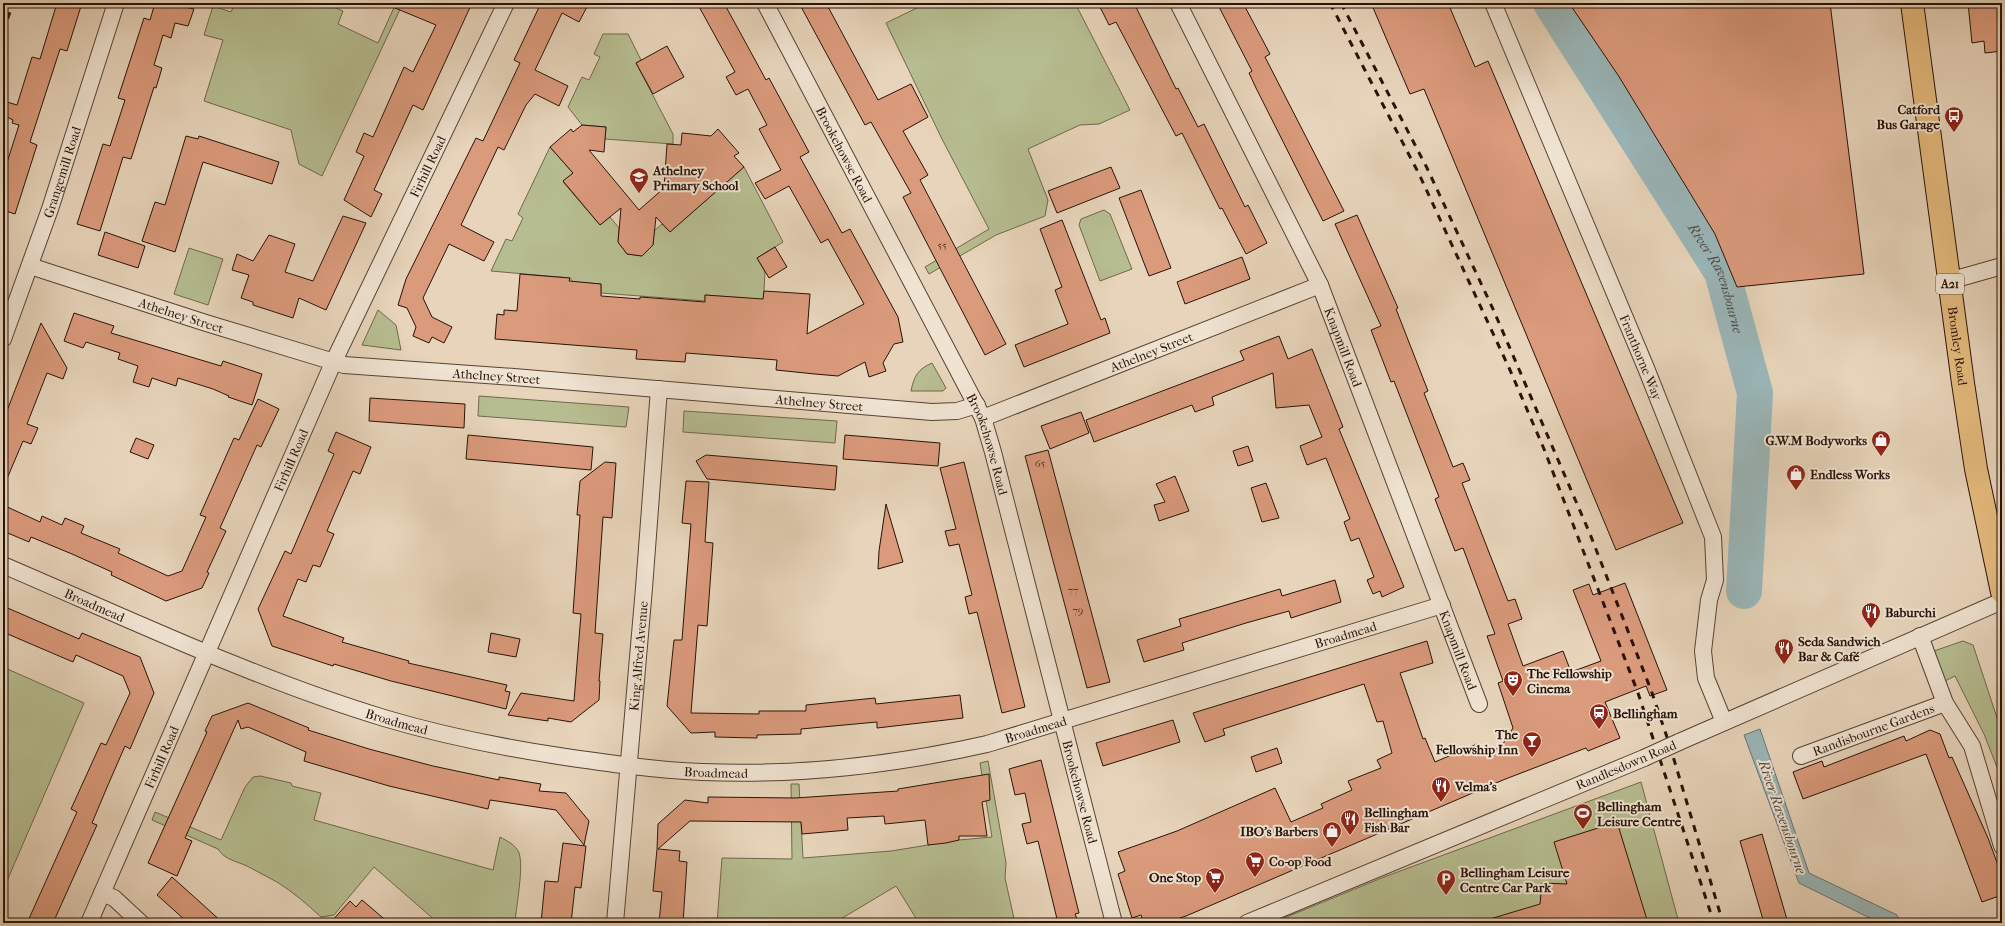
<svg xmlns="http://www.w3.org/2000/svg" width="2005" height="926" font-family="'IM FELL French Canon',serif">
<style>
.green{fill:#b6bd90;stroke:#70684c}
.water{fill:#9ab6b9;stroke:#6d7472}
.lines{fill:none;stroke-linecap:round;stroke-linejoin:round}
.river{stroke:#9ab6b9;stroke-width:36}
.building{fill:#da9a7c;stroke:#291208}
.minor-casing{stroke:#584234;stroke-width:18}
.primary-casing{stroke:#291208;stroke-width:24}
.minor{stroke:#efe3d2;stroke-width:16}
.primary{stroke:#e4ba7d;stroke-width:22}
.rail{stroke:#291208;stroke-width:3;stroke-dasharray:7 7;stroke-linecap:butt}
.minor-bridge-casing{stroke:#584234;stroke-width:18;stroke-linecap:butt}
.minor-bridge{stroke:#efe3d2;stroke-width:16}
.labels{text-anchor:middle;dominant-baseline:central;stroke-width:4;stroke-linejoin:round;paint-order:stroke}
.number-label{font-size:11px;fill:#553425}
.shield{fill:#efe3d2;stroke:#645145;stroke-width:1}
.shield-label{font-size:12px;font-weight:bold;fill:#291208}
.poi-label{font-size:13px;font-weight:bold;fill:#291208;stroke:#efe3d2;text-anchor:start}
.street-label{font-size:13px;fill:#291208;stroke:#efe3d2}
.water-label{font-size:14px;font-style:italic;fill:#514b46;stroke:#efe3d2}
</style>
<rect width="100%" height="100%" fill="#e7d4ba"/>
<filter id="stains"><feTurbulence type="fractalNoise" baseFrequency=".005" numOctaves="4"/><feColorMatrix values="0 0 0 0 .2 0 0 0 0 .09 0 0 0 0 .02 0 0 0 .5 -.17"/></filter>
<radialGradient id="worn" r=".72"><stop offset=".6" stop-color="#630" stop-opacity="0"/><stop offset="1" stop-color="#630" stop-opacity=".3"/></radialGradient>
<g class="green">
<polygon points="235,3 324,3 343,11 338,24 378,43 396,3 403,3 322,176 299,164 291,130 204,101 223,40 204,35 213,6 231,12"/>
<polygon points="927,3 1075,3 1130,110 1099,124 1080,125 1028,149 1048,200 1045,216 996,235 929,274 925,267 989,229 942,139 886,23"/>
<polygon points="603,34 628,34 641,60 636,63 673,134 673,144 605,139 606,127 582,125 568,107 582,77 589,80 600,57 594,54"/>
<polygon points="550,147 573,173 563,182 600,225 610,217 619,228 618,242 627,254 642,256 653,245 654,231 662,224 670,232 744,167 783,242 757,258 765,272 763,308 745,298 705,295 705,301 601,293 601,284 573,282 570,278 491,271 506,239 512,241 523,218 518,214"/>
<polygon points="1104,210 1110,214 1132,269 1100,281 1079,225 1081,219"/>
<polygon points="189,248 223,259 208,305 174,294"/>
<polygon points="378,310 396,325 401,350 362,345"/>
<path d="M932,363L946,388L943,391H911C914,376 918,369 932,363Z"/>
<polygon points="479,396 629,407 626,427 478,416"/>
<polygon points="684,411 837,421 835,443 683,432"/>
<polygon points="1963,641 1973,645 2002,733 2002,780 1984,734 1955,676 1941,683 1931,652"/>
<polygon points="3,667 84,703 3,890"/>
<polygon points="988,761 1006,863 1005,878 1015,923 971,923 968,919 962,923 919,923 896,886 834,923 717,923 722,858 792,859 791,784 799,784 803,858 891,851 959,840 992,837 980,763"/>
<path d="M260,776L291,783L292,786L321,793L314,820L493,870L500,837C507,841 516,845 519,853C524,867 516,907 515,923H438L374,867L334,915L321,917C307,904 293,892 277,882C267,877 257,871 247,866C236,861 225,860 218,849L152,820L155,812L221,840L245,787L253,777Z"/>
<polygon points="1641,782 1679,923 1272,923 1384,877"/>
</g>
<polygon class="water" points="1760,729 1809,873 1897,915 1901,923 1880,923 1799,883 1744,735"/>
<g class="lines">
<path class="river" id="s1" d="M1551,3L1722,272L1755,393L1744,591"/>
</g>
<g class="building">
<polygon points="57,3 82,3 67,51 60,49 30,142 37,145 15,214 3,210 3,175 19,125 12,123 13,120 3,115 7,102 17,105 32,57 40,59"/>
<polygon points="155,3 186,3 185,7 194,9 188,26 175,23 171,38 163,35 154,65 162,68 156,88 154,87 131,159 123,157 100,231 77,224 103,144 110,146 125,100 118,98 144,18 150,20"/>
<polygon points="383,3 472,3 423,110 413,105 374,190 382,194 371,217 344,200 364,156 356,152 364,133 373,137 404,67 413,72 436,25"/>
<polygon points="541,3 589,3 579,22 562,13 535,70 568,86 559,106 535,94 526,105 504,150 498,147 461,225 494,242 484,261 449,244 423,298 432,317 452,327 444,343 432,337 429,343 413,336 416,327 407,308 398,305 406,279 476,138 483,141 520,63 514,60"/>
<polygon points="697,3 724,3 766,80 769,78 809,152 800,157 831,213 842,233 850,229 898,317 903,342 894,344 883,363 886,371 869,377 865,362 838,376 815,374 776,370 777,360 686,353 685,362 636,359 637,350 495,339 497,314 504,315 504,310 517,311 520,274 570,278 569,281 601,284 601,296 640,299 640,297 705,302 705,295 763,299 764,291 810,294 807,334 864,304 828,239 821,243 789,186 765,199 755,183 781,170 759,129 767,125 748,89 736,95 726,77 735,72"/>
<polygon points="799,3 826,3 878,100 911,84 928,117 903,131 928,175 920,180 1006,344 985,355 903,197 911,193 871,122 865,125"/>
<polygon points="1098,3 1134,3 1176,89 1178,88 1198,127 1204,124 1245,207 1248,205 1267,243 1246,254 1222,208 1220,209 1182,133 1176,136 1116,22 1109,25"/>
<polygon points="1217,3 1243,3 1270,54 1265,57 1344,211 1323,221 1256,88 1249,73 1252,71"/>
<polygon points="1371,3 1448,3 1475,67 1488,61 1683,523 1616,550 1424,89 1410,94"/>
<polygon points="1569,3 1830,3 1864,274 1737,287 1715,234 1618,75"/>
<polygon points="1968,3 2002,3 2002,51 1985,53 1984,41 1972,43"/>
<polygon points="667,46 684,77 653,94 636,63"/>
<polygon points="582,125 606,127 604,152 589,150 639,210 664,188 667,144 681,145 682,133 711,136 718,129 739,153 734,156 744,167 670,232 656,217 653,245 642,256 627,254 618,242 621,208 600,225 563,181 573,173 550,147 571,129 573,132"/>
<polygon points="186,136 198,139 199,136 279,162 272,184 203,162 175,252 142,241 155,202 165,205"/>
<polygon points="1111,167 1120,188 1057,213 1048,191"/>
<polygon points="1141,190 1171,268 1149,276 1119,198"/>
<polygon points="1357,215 1398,308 1396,309 1428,391 1424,393 1453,467 1463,463 1470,480 1462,483 1508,601 1515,599 1522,619 1508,624 1523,666 1563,651 1571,672 1601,661 1573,590 1589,584 1593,595 1625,583 1667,690 1650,696 1646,686 1605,702 1620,738 1588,751 1586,748 1503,780 1186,916 1165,923 1144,923 1141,915 1132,918 1118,874 1125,871 1118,852 1177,831 1275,788 1291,822 1323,808 1321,804 1352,790 1348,781 1381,768 1377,760 1392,753 1383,721 1377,722 1364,684 1223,729 1225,735 1205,742 1193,713 1427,641 1433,663 1400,673 1423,739 1425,738 1435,762 1477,744 1481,755 1501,747 1513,728 1498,683 1503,681 1487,636 1495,634 1463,548 1455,551 1435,499 1439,497 1394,381 1391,382 1371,330 1381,326 1335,224"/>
<polygon points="343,216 366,223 326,310 299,298 293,318 253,305 253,302 241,298 249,275 232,270 237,254 253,261 269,235 295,244 285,272 313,281"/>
<polygon points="1062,220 1101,320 1105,318 1110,333 1024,367 1015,345 1068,324 1055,290 1062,287 1040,229"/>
<polygon points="105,232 145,246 138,268 98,255"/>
<polygon points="775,247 787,267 769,278 757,258"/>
<polygon points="1242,257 1250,279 1185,304 1177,282"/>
<polygon points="74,313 114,326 111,333 221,366 223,361 262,374 252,405 228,397 229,396 213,389 178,378 176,386 152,378 149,387 133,382 138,366 118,359 120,353 86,342 83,348 64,341"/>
<polygon points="41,323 67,368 63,379 47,373 27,424 38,428 31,444 23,441 3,488 3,421"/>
<polygon points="1279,336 1288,359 1312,349 1343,427 1339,429 1404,587 1382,597 1380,591 1373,594 1367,580 1374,577 1359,538 1351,541 1344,522 1350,519 1326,458 1307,465 1300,446 1322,437 1309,405 1276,408 1273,373 1212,397 1214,405 1195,412 1192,405 1094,442 1086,420 1244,360 1240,351"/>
<polygon points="370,398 465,404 464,428 369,421"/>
<polygon points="258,399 279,409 261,447 257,445 220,528 226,531 207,572 209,573 202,588 166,601 111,575 112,572 72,554 31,537 29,542 3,531 3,505 40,522 42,516 62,525 65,518 84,526 81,533 120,549 118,553 168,576 182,571 206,517 200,515 234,438 239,440"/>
<polygon points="1081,412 1089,433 1050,449 1041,426"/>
<polygon points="336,432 371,447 360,474 353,471 335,512 327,531 334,534 320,567 313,565 306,582 298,579 283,616 344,638 342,642 409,661 408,663 507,685 505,691 510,692 506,709 391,681 334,664 333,666 272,646 258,609 285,551 291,554 334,454 328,451"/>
<polygon points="468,435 593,447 591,470 466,459"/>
<polygon points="845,435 940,443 938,466 843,459"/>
<polygon points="136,438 154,445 148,459 130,452"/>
<polygon points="1248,446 1253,461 1238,466 1233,451"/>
<polygon points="1048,450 1110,682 1087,688 1025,456"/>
<polygon points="706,455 837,466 835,490 707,479 696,461"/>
<polygon points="605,462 616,463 612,518 603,517 595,633 603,634 599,681 600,681 599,700 571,722 548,718 548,721 508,715 521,693 574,701 581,614 573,613 580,515 577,515 580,481"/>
<polygon points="964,462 1025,707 1002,713 977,612 969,614 965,597 972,595 959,544 949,546 945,531 956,529 940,468"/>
<polygon points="1175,476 1189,511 1159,521 1154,505 1165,502 1156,484"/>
<polygon points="686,481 709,482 705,542 713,543 707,626 698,625 691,713 759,714 759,711 806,711 806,705 875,698 876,704 960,695 963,718 877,728 877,722 801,729 801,734 757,735 757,738 715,737 715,732 691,733 667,706 674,640 682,640 691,524 682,523"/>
<polygon points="1266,483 1279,518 1262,522 1251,488"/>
<polygon points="886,504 903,562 878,569 879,551"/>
<polygon points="1335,580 1341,602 1291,618 1289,611 1246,623 1182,643 1184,650 1144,662 1137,640 1181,626 1179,619 1280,589 1282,596"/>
<polygon points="3,606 79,639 82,633 140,657 154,693 130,749 125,746 108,785 92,823 97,825 53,923 27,923 77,812 71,809 101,743 106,745 130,693 123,676 76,655 73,662 3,632"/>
<polygon points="491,633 520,639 516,657 488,652"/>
<polygon points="248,703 309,728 308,730 369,749 433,766 499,780 499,777 541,784 539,791 566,793 589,821 584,845 556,810 490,800 488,809 389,786 304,761 306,752 248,727 241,729 238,720 185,838 192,841 177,876 148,863 207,732 205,731 212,716"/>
<polygon points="1173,720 1180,742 1103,766 1096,743"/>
<polygon points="1930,730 1940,734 1949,758 1952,757 1988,838 2002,876 2002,895 1982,902 1926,754 1803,799 1793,772 1822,761 1824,767 1904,736 1906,741"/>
<polygon points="1277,748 1282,763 1256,772 1251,757"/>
<polygon points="1041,760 1079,913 1075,914 1079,923 1058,923 1038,841 1027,844 1022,824 1031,822 1025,793 1015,795 1009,769"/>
<polygon points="989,774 990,800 982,802 987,836 959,836 959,840 946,843 928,845 925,820 885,824 884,816 847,818 848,830 802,834 801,822 690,821 658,849 680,851 679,861 687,862 683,923 659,923 662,892 653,891 657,849 658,824 685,800 708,803 708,797 795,798 898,791 898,789"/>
<polygon points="1617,822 1648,923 1491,923 1490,919 1540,904 1542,883 1567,884 1554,842"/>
<polygon points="1762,834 1788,923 1764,923 1740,841"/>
<polygon points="563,843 586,846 581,888 575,887 571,923 541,923 545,881 558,882"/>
<polygon points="172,877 201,903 223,923 188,923 175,911 157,895"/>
<polygon points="362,900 389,923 330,923 350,901 356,907"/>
</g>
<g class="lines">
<defs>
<g id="minor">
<path id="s2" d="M765,3L983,418L993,452L1114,923"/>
<path id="s3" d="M1178,3L1320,285L1479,704"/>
<path id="s4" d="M1493,3L1646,368L1713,537L1715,580L1709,600L1703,651L1706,678L1724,722"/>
<path id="s5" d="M30,266L206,323L344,365L514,377L932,412L957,411L977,405"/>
<polyline points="1949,281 2002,266"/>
<path id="s6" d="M3,339L50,209L116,3"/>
<path id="s7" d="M983,418L1320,285"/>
<path id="s8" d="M3,565C127,618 255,679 384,718C441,735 500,747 559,756C606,763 654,770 702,772C797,776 894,765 987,744L1442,605"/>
<polyline points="1920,636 1945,703 1972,746 2002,846"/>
<polyline points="1679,742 2002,601"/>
<path id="s9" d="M1801,756L1945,703"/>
<polyline points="102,893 114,898 141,923"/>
<path id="s10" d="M89,923L333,363L506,3"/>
<path id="s11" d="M615,923L644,588L659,389"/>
<polyline points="1247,923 1644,758"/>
</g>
<g id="primary">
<path id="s12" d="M1912,3L1963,383L1976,469L2002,592"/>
</g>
</defs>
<use href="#minor" class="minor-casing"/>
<use href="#primary" class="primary-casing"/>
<use href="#minor" class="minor"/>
<use href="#primary" class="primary"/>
<g class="rail">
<polyline points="1330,3 1419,174 1510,370 1544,449 1638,693 1714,923"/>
<polyline points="1341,3 1427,168 1493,309 1590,534 1651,690 1669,743 1723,923"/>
<polyline points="3,32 13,3"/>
</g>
<defs>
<polyline id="minor-bridge" points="1644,758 1679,742"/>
</defs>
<use href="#minor-bridge" class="minor-bridge-casing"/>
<use href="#minor-bridge" class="minor-bridge"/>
</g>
<defs>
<symbol id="bus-pin" viewBox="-11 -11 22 30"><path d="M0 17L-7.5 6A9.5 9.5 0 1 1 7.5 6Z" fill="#8f2418" stroke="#efe3d2"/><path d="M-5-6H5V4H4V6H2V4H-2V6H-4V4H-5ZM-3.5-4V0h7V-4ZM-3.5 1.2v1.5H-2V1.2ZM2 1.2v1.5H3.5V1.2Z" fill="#fff"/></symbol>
<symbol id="school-pin" viewBox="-11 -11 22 30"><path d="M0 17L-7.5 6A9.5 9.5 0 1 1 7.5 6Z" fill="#8f2418" stroke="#efe3d2"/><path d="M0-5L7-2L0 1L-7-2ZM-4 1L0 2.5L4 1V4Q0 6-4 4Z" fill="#fff"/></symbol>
<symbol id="shop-pin" viewBox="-11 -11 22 30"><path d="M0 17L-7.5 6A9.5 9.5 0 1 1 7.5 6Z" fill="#8f2418" stroke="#efe3d2"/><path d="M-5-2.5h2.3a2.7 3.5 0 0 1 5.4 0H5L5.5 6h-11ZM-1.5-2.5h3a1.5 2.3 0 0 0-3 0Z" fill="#fff"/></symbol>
<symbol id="restaurant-pin" viewBox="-11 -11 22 30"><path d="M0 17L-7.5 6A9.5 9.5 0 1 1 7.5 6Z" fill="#8f2418" stroke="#efe3d2"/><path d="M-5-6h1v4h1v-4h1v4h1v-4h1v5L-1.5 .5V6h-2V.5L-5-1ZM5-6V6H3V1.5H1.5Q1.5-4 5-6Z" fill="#fff"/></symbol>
<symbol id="theatre-pin" viewBox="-11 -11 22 30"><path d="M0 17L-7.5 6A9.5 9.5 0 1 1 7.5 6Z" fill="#8f2418" stroke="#efe3d2"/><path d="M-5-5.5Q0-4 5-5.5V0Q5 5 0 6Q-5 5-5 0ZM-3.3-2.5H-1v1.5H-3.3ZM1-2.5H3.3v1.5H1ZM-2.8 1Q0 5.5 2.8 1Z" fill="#fff"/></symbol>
<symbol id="station-pin" viewBox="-11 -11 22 30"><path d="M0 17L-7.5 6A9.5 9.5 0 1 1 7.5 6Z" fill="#8f2418" stroke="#efe3d2"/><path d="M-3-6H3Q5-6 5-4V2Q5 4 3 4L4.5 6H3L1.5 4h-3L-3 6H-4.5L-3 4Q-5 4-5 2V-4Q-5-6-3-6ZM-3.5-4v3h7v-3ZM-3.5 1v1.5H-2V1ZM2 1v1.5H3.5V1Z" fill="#fff"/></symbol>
<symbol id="bar-pin" viewBox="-11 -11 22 30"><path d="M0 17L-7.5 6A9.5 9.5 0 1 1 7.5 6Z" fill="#8f2418" stroke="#efe3d2"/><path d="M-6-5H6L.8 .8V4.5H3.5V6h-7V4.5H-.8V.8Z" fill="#fff"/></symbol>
<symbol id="stadium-pin" viewBox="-11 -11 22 30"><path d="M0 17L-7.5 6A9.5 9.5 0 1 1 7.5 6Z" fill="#8f2418" stroke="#efe3d2"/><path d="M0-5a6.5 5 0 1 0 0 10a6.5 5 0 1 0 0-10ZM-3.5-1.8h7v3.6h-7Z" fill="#fff"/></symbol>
<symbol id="supermarket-pin" viewBox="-11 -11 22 30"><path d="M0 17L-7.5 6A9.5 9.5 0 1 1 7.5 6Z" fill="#8f2418" stroke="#efe3d2"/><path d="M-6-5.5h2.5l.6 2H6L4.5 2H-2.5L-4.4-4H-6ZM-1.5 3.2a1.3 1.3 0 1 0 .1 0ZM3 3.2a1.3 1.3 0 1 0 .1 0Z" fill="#fff"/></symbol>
<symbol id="parking-pin" viewBox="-11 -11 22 30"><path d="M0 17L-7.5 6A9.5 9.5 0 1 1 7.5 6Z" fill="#8f2418" stroke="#efe3d2"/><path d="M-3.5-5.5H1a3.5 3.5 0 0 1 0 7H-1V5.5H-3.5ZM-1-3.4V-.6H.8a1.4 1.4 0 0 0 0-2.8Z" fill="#fff"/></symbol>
</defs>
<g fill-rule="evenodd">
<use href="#bus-pin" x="1943" y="105" width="22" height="30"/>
<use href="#school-pin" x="628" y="166" width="22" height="30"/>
<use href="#shop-pin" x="1870" y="429" width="22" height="30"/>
<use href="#shop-pin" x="1785" y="463" width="22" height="30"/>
<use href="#restaurant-pin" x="1860" y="601" width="22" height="30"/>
<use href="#restaurant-pin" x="1773" y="637" width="22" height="30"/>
<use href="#theatre-pin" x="1502" y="669" width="22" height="30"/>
<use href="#station-pin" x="1588" y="702" width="22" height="30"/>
<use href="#bar-pin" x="1521" y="730" width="22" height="30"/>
<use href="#restaurant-pin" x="1430" y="775" width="22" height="30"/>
<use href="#stadium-pin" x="1572" y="802" width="22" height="30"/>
<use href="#restaurant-pin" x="1339" y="808" width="22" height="30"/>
<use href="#shop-pin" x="1321" y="820" width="22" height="30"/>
<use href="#supermarket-pin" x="1244" y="850" width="22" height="30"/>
<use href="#supermarket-pin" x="1204" y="866" width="22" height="30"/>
<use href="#parking-pin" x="1435" y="868" width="22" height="30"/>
</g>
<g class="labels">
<g class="number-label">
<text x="942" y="245">55</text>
<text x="1040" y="463">65</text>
<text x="1073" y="590">77</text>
<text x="1078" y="610">79</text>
</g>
<rect class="shield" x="1936" y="274" width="28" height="20" rx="3"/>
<g class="shield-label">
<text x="1950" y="284">A21</text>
</g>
<g class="poi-label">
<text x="1940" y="109" text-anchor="end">Catford<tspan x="1940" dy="15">Bus Garage</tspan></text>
<text x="653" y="170">Athelney<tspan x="653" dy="15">Primary School</tspan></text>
<text x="1867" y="440" text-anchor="end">G.W.M Bodyworks</text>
<text x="1810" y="474">Endless Works</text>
<text x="1885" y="612">Baburchi</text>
<text x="1798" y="641">Seda Sandwich<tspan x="1798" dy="15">Bar &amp; Café</tspan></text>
<text x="1527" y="673">The Fellowship<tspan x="1527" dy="15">Cinema</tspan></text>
<text x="1613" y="713">Bellingham</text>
<text x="1518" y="734" text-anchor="end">The<tspan x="1518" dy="15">Fellowship Inn</tspan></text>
<text x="1455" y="786">Velma's</text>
<text x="1597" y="806">Bellingham<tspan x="1597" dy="15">Leisure Centre</tspan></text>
<text x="1364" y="812">Bellingham<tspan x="1364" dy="15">Fish Bar</tspan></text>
<text x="1318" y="831" text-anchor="end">IBO's Barbers</text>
<text x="1269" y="861">Co-op Food</text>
<text x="1460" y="872">Bellingham Leisure<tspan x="1460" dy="15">Centre Car Park</tspan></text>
<text x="1201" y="877" text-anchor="end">One Stop</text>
</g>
<g class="street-label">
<text stroke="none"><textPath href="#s2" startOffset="171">Brookehowse Road</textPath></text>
<text stroke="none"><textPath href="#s10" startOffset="829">Firhill Road</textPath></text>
<text stroke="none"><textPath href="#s6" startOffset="177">Grangemill Road</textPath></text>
<text stroke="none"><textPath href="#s5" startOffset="159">Athelney Street</textPath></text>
<text stroke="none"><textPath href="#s12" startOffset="346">Bromley Road</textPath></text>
<text stroke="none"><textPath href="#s3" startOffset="382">Knapmill Road</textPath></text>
<text stroke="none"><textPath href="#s7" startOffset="181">Athelney Street</textPath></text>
<text stroke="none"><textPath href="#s4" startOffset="384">Franthorne Way</textPath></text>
<text stroke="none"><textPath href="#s5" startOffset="482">Athelney Street</textPath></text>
<text stroke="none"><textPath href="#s5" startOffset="806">Athelney Street</textPath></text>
<text stroke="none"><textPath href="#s2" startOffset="495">Brookehowse Road</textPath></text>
<text stroke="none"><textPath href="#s10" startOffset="505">Firhill Road</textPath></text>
<text stroke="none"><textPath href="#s8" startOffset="100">Broadmead</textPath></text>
<text stroke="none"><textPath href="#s8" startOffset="1396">Broadmead</textPath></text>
<text stroke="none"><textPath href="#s3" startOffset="706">Knapmill Road</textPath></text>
<text stroke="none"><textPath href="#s11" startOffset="268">King Alfred Avenue</textPath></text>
<text stroke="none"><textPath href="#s8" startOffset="424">Broadmead</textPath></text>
<text stroke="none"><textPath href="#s8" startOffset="1072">Broadmead</textPath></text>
<text stroke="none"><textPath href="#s9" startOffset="77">Randisbourne Gardens</textPath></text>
<text stroke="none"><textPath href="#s10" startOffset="181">Firhill Road</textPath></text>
<text transform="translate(1626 765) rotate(-23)">Randlesdown Road</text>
<text stroke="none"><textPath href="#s8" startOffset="748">Broadmead</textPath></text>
<text stroke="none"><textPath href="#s2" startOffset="855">Brookehowse Road</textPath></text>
</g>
<g class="water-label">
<text stroke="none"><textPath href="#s1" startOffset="322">River Ravensbourne</textPath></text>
<text transform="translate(1782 817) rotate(71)">River Ravensbourne</text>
</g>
</g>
<rect width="2005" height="926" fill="none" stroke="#e7d4ba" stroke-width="16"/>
<rect x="4" y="4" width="1997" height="918" fill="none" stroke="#291208" stroke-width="2"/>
<rect x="8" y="8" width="1989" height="910" fill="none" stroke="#291208"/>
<rect width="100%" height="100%" filter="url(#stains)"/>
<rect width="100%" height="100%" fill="url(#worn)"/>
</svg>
